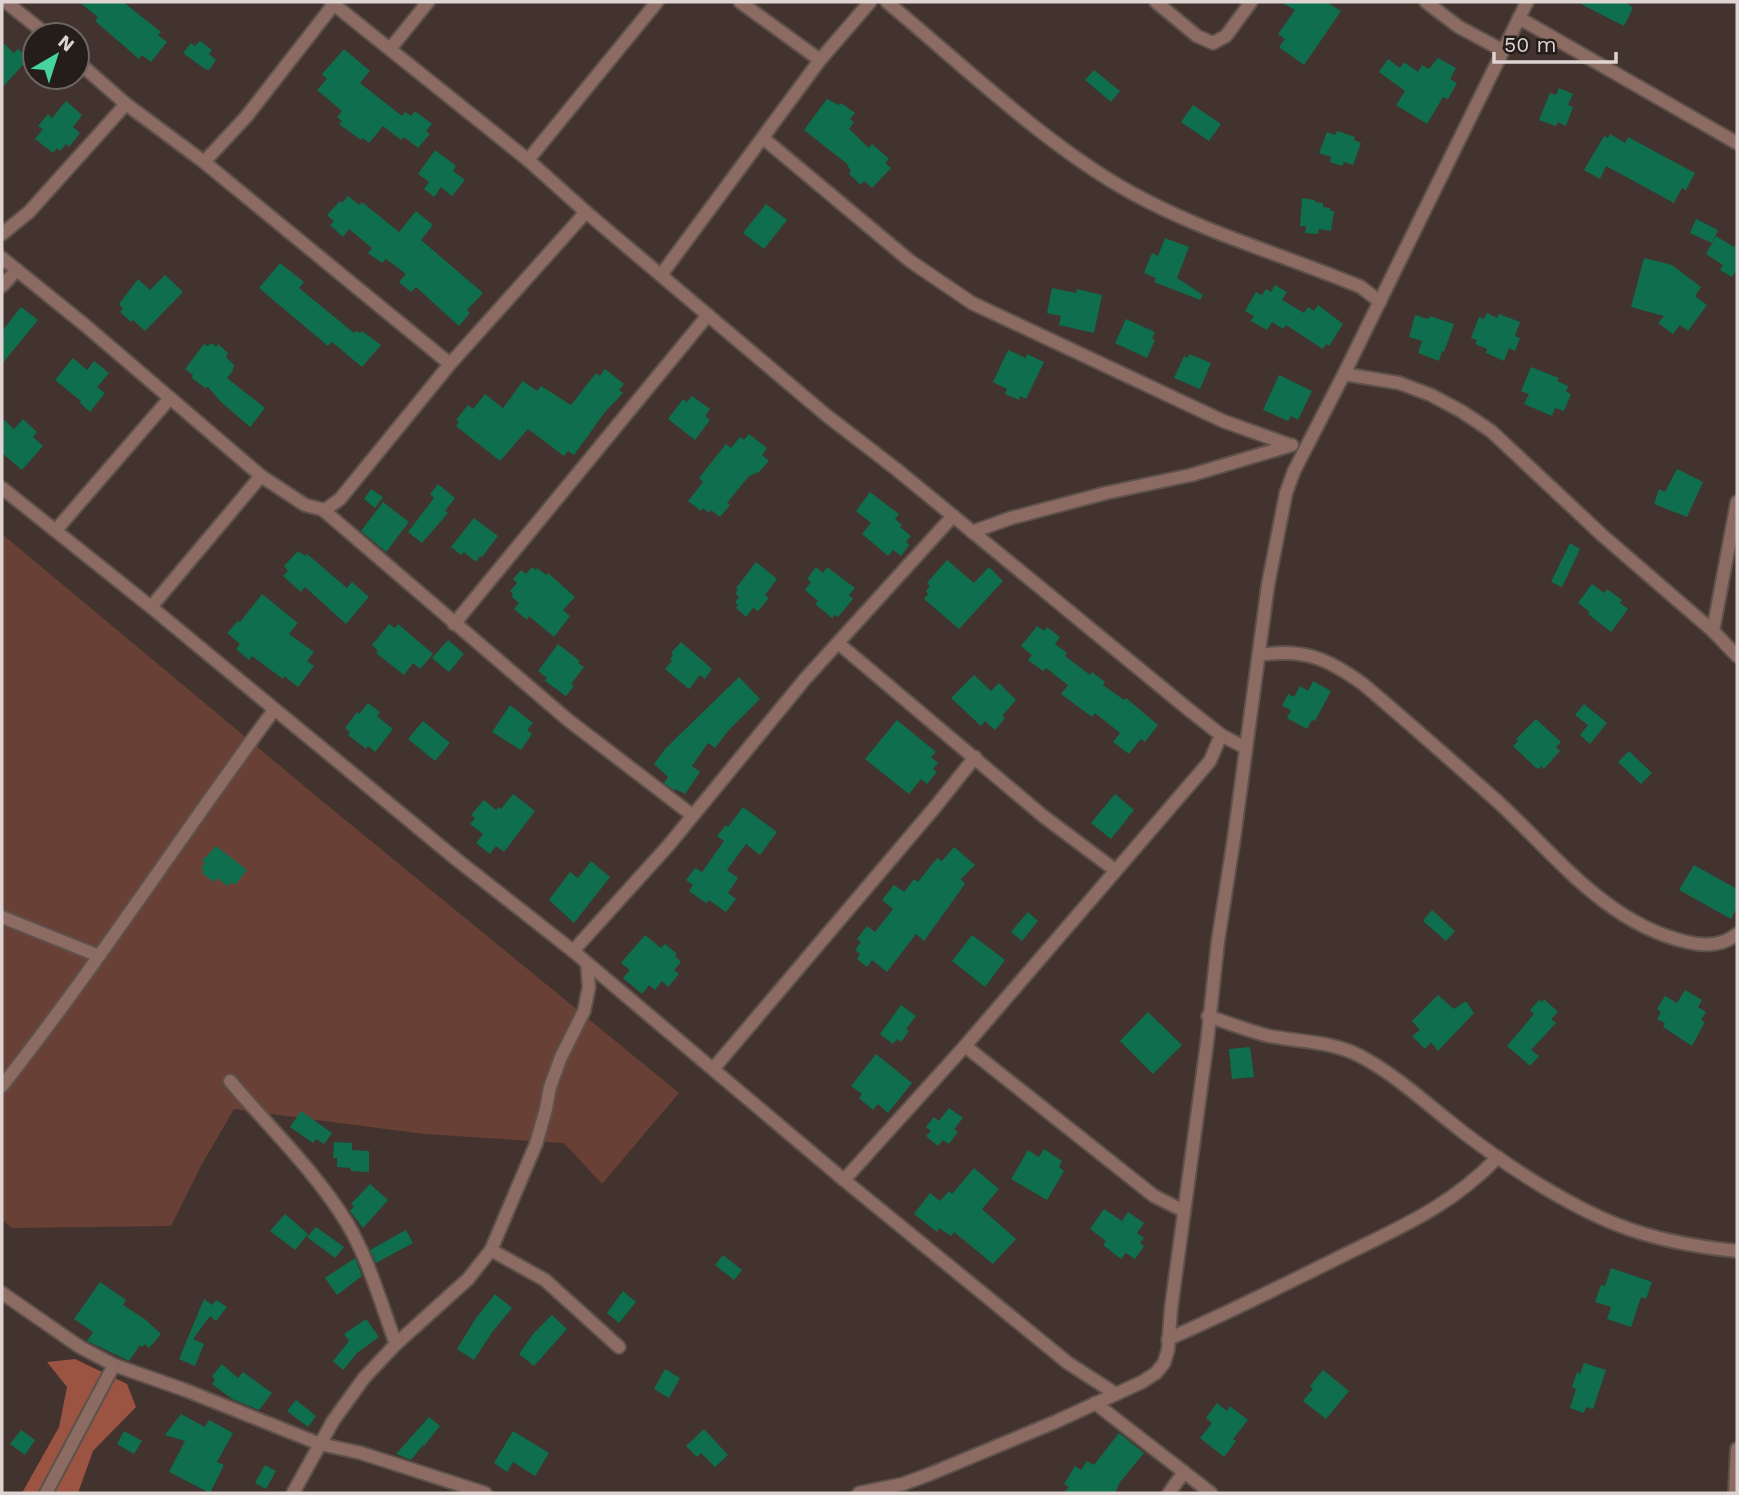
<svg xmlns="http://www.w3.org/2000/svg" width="1739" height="1495" font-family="'Work Sans',sans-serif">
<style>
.green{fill:#684035}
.forest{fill:#9a5441}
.building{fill:#0e6e4e}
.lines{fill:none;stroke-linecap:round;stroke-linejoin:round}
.street-casing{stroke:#5e504b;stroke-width:16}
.street{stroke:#8b6b62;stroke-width:12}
</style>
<rect width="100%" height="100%" fill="#42332e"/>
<polygon class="green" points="2,534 321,800 679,1093 602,1184 564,1143 424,1134 234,1109 201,1166 171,1226 12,1228 2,1220"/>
<polygon class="forest" points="75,1359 127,1384 136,1407 93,1451 78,1493 22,1493 59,1427 67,1387 47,1362"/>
<g class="building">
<polygon points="79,2 123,2 161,32 158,35 167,42 151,62 142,55 139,59 95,21 98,17"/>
<polygon points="1281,2 1326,2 1341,11 1304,65 1279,47 1285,39 1278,34 1295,10"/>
<polygon points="1577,2 1626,2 1633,8 1624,26"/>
<polygon points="200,41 212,50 209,54 216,60 209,70 205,69 183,53 191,43 195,46"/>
<polygon points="2,42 14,53 18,49 29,58 2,88"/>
<polygon points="344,49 370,71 360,83 402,116 405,112 411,116 415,111 432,124 426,131 430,134 418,148 404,137 401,140 383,126 369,143 363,138 361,140 339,124 342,121 337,117 342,111 317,90 327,79 322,74"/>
<polygon points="1438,58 1456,68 1450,79 1457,83 1448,99 1443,97 1427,124 1396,105 1405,91 1379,72 1388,59 1400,68 1404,62 1418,72 1422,65 1429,69"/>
<polygon points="1094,70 1120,91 1111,102 1085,80"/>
<polygon points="1559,88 1573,94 1568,105 1573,107 1566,126 1558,122 1556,126 1539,120 1550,93 1556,95"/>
<polygon points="827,99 839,105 841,103 855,113 850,119 854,122 849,129 869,148 872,144 889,159 885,163 891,168 872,188 864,181 861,185 849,174 851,171 846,163 804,130"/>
<polygon points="66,101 82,115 73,127 80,133 69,147 66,144 60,151 57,148 53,153 35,139 43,129 38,126 48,114 52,118"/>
<polygon points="1193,105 1221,124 1209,141 1181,122"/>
<polygon points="1337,131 1355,137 1354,140 1361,143 1353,165 1344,162 1342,166 1330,162 1331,157 1319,153 1327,132 1335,135"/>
<polygon points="1610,134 1625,143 1628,137 1695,173 1686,190 1682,188 1674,203 1606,166 1600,179 1584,170 1604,136 1608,138"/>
<polygon points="435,150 456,166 453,171 465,180 452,196 441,187 434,197 424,189 429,182 418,174"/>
<polygon points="348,196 359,205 362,202 399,232 416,211 433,225 421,240 483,293 467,310 470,313 459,326 416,287 411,292 399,282 406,274 386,259 382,263 368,253 372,248 349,229 343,237 330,225 334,221 327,215 340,201 342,203"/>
<polygon points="1302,198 1315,200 1315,202 1323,203 1323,207 1330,208 1330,211 1334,211 1331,231 1319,229 1318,234 1305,233 1306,226 1300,226"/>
<polygon points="766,204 787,220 764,249 743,233"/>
<polygon points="1696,219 1718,230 1712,243 1690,233"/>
<polygon points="1716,236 1734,247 1732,251 1737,242 1737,273 1735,272 1732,277 1720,270 1723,265 1706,254"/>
<polygon points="1165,238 1189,247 1177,278 1203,295 1200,300 1154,282 1156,278 1144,273 1152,253 1158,256"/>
<polygon points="1644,258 1672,265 1701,287 1695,296 1707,305 1688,331 1680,325 1673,334 1658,323 1664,316 1631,307"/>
<polygon points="280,263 304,282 299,288 327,311 354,333 356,331 360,333 362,331 381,345 362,367 332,342 328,346 259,288"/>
<polygon points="165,275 183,292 145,331 133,320 131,322 120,312 123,309 119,304 138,279 150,290"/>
<polygon points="1275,285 1287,292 1282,300 1304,313 1308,307 1314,311 1318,305 1343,324 1329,346 1326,344 1323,349 1286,325 1283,329 1272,322 1267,330 1251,321 1254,316 1245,311 1256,292 1262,295 1266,289 1271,292"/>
<polygon points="1052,288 1076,293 1077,289 1102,295 1094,333 1059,325 1061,316 1047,313"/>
<polygon points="21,307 38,320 2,364 2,331"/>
<polygon points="1487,313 1497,318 1499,314 1520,322 1515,336 1520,338 1515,351 1509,348 1504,361 1486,353 1487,349 1475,344 1477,340 1471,338 1479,317 1484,319"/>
<polygon points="1415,315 1428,319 1430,316 1454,324 1444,352 1442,351 1439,361 1418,353 1422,341 1409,337"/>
<polygon points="1126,319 1155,332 1152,339 1155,340 1147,358 1115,343"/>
<polygon points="212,343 216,347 218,344 228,353 226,357 234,365 232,372 227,378 265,408 250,427 221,402 208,387 205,388 192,378 193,375 185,369 204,344 208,346"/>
<polygon points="1008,350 1026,358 1027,354 1044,362 1026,399 1020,396 1019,400 1005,394 1007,389 993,382"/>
<polygon points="1189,354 1211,363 1200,389 1174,378 1184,356 1188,358"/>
<polygon points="73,358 87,370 94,361 109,373 97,387 105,393 90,412 80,403 81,401 55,380"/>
<polygon points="1531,367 1559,378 1557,381 1568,386 1566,392 1571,394 1564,411 1555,408 1552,416 1524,404 1529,394 1521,391"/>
<polygon points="605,369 624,384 619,390 623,393 605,412 574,455 568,451 564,456 528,429 500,461 456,426 459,422 456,420 468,405 473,409 485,394 503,408 523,381 537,391 541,386 571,405 596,373 600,376"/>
<polygon points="1279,375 1312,391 1298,420 1291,416 1288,421 1263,410"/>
<polygon points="692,396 710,409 705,416 710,420 695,440 668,419 683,399 687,402"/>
<polygon points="2,418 14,429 23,419 37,432 33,437 43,446 22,470 2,453"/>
<polygon points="749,434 767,448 762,455 769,461 759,472 749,476 727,503 730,505 720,517 711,510 709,513 703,508 701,511 688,501 703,482 699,478 726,444 731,448 740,437 744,440"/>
<polygon points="1677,469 1703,482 1687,517 1654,504 1659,489 1665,492"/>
<polygon points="438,484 455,498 445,511 448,513 422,543 408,532 434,498 430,494"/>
<polygon points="371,489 383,497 375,508 364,499"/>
<polygon points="870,492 899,514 895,519 902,525 900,527 911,536 906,542 909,545 901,556 893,550 888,556 862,534 871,523 856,511"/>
<polygon points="383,502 409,522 386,552 361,531"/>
<polygon points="474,518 498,536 482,557 480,556 476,562 464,552 461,555 451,547"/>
<polygon points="1570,543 1580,549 1562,587 1551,582"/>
<polygon points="298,551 305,556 307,554 347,588 352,582 369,597 346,624 305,587 301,592 283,576 288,571 284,566"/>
<polygon points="947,560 974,583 989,567 1003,581 959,629 924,599 928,594 926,591 930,586 927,583"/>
<polygon points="756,562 777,579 765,595 769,598 758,611 753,608 746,617 736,608 738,605 735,602 739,597 735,593 738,590 736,588"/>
<polygon points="532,567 536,570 537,568 546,575 548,573 575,597 563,610 570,616 554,637 529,616 527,620 514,609 519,603 512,597 513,594 510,591 517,583 513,579 521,570 526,574"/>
<polygon points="816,567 823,573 827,567 855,588 849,595 853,599 838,617 835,615 832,618 815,604 818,601 805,590 811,582 807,579"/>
<polygon points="1592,584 1604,593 1607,589 1622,600 1620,603 1628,609 1611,632 1588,614 1590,612 1578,603"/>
<polygon points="262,594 298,623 289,634 314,652 307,661 314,666 298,687 284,676 283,679 252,656 249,660 236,649 240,644 227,633 238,621 240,622"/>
<polygon points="389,624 395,628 398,624 433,654 420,669 413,663 404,675 376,653 378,651 372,645"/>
<polygon points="1037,626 1044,631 1047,627 1060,637 1055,644 1067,653 1065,656 1090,675 1092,672 1105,682 1103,685 1124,700 1126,698 1158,725 1145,742 1141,739 1129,754 1113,742 1120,733 1095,713 1092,717 1061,694 1068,685 1046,668 1043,671 1028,660 1032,655 1021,646"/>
<polygon points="448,640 464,654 449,672 432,658"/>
<polygon points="681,642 712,669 705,679 700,675 689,689 665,669 672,661 670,659 673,655 671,653"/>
<polygon points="558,644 580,661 578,663 584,667 571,684 574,686 566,696 545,681 547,678 538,671"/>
<polygon points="974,675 991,691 999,683 1016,700 1002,716 1005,718 995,730 985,721 981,726 951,698"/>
<polygon points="739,677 760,699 728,731 715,748 708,743 692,766 700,772 685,794 676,789 675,791 664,783 668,777 654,764 665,749"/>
<polygon points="1313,681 1331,691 1315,721 1312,720 1307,729 1287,718 1291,710 1282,706 1288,694 1294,697 1300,686 1308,691"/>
<polygon points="368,703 380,712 377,716 393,729 375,752 368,746 366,749 348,735 350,732 345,728 357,712 359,714"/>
<polygon points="1584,704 1607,723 1590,744 1580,735 1588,725 1575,715"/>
<polygon points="510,705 533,723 527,730 532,734 521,750 492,732"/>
<polygon points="1536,719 1561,742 1556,747 1560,751 1544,769 1541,766 1539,769 1535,767 1513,746 1518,741 1516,739"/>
<polygon points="897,720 936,752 931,757 938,763 933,769 937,772 927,784 921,779 909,794 865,759"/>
<polygon points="423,721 450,743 435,761 408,739"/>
<polygon points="1629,751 1652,773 1641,784 1618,762"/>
<polygon points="513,794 535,811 504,852 496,846 490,854 476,843 483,834 470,824 475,818 471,815 484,800 496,810 499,807 501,809"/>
<polygon points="1115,794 1134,810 1111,839 1091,823"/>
<polygon points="743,807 777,832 760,855 746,844 727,870 738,878 728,893 736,899 726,912 709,900 706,903 689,891 693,885 686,880 695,868 702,872 724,841 717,836 726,825 728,827"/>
<polygon points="216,846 247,870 235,885 231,882 227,886 217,878 214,882 202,873 204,871 201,868 205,863 202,861"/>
<polygon points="954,847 975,865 961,879 965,884 924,941 916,934 887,972 872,960 867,967 857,959 860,954 855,950 861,942 857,939 867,926 875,932 893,909 882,900 894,885 904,892 914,879 918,882 937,858 942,861"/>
<polygon points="591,861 610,877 574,923 549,900 570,872 578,878"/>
<polygon points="1694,865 1737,889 1737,907 1731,919 1679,890"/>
<polygon points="1432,910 1455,931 1446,941 1423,921"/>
<polygon points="1028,912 1038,921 1022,941 1011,932"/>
<polygon points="645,935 661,948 665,944 677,954 675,956 681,962 674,970 679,974 668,987 662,981 655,990 649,985 642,994 623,978 630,970 621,963"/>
<polygon points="972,935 1005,960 985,987 952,961"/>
<polygon points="1685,990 1702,1000 1698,1007 1706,1012 1701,1020 1705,1022 1692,1046 1663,1027 1665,1023 1657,1019 1661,1012 1657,1009 1665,996 1677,1003"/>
<polygon points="1438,995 1454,1009 1466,1001 1474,1013 1438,1051 1431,1042 1425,1049 1412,1036 1420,1030 1412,1021"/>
<polygon points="1544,999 1558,1012 1551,1019 1556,1023 1531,1050 1539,1056 1530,1066 1507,1046 1534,1014 1530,1010 1539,1000 1542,1002"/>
<polygon points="901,1005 916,1016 906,1029 909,1031 901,1042 897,1039 893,1044 880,1034"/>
<polygon points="1148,1012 1182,1045 1153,1074 1120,1041"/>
<polygon points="1250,1047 1254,1077 1232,1079 1229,1049"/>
<polygon points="876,1054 912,1083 888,1113 878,1104 873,1110 859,1098 862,1094 851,1086"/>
<polygon points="949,1108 963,1118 954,1129 958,1132 949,1144 943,1140 938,1146 926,1136 931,1131 926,1127 934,1117 939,1121"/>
<polygon points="301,1111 332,1133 324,1144 316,1139 313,1143 290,1127"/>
<polygon points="334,1142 352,1143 352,1150 369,1151 369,1172 351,1171 350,1168 337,1167 337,1158 333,1158"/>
<polygon points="1044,1149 1062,1161 1059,1167 1064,1171 1047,1200 1011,1179 1028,1150 1039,1157"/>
<polygon points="974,1168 999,1189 982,1209 1016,1239 993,1264 954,1232 951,1236 939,1228 937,1232 914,1214 930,1193 940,1201 949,1191 952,1194"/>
<polygon points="370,1184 388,1200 363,1228 350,1211 354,1206 351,1204"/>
<polygon points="1104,1209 1122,1221 1128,1212 1144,1223 1137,1233 1144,1238 1140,1243 1144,1246 1135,1259 1126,1253 1121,1259 1103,1245 1106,1241 1090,1229"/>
<polygon points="285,1214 308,1234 295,1250 270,1231"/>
<polygon points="316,1227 344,1247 335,1258 307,1237"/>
<polygon points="406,1230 413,1243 376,1263 370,1250"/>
<polygon points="723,1255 742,1270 734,1280 715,1265"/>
<polygon points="355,1258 362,1276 337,1295 325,1278"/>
<polygon points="1611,1268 1652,1282 1646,1299 1641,1297 1631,1327 1607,1319 1611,1307 1595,1302 1601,1285 1605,1286"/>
<polygon points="100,1282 126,1300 123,1305 146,1320 161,1334 149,1348 145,1344 142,1347 140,1345 129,1361 87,1341 93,1332 74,1319"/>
<polygon points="623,1291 636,1302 619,1323 607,1313"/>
<polygon points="495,1294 512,1308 493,1331 474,1360 457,1349 476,1318"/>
<polygon points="204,1299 212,1305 216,1300 227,1307 216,1321 210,1316 193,1339 204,1344 195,1366 179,1359"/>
<polygon points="552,1315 567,1329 534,1366 519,1354 533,1334"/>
<polygon points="366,1319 379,1337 357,1353 343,1370 333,1361 349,1341 344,1334"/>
<polygon points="1584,1363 1606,1370 1593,1409 1586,1407 1584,1413 1570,1408 1576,1389 1572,1387 1577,1372 1580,1374"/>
<polygon points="222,1364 238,1378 243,1372 272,1393 259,1410 232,1399 212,1384 215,1379 212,1376"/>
<polygon points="665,1369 680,1378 669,1398 654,1389"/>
<polygon points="1323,1370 1349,1391 1326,1419 1303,1401 1313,1389 1310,1386"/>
<polygon points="296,1400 316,1416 308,1427 287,1411"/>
<polygon points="1217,1403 1227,1411 1230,1406 1248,1420 1233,1439 1236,1441 1224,1457 1200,1438 1212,1423 1206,1418"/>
<polygon points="181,1414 205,1427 209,1420 233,1433 217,1462 224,1465 210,1493 169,1472 185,1441 165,1435"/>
<polygon points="429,1417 440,1426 424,1446 423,1445 411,1460 396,1454"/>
<polygon points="704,1429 728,1455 715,1467 701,1453 697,1457 686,1446"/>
<polygon points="21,1430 35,1440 25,1455 10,1444"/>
<polygon points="124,1431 142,1441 134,1454 117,1444"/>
<polygon points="513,1431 549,1453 535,1476 513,1462 507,1472 494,1463"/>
<polygon points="1119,1433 1144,1453 1120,1482 1115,1493 1064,1493 1069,1487 1064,1484 1075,1466 1081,1470 1087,1461 1094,1465"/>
<polygon points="265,1465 276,1471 266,1489 255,1483"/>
</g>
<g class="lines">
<defs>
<g id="street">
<polyline points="6,2 47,35"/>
<polyline points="331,2 528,160 586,212 826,415 896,469 1188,709 1221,735 1246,748"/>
<polyline points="740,2 820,60"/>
<path d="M887,2C963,65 1044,144 1130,192C1204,233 1284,255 1361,287L1380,302"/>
<polyline points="1156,2 1197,36 1213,43 1226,36 1251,2"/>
<polyline points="1426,2 1459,27 1502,50"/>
<polyline points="1519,18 1737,143"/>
<polyline points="390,49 428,2"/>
<polyline points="77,61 126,104 204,162 450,364"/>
<polyline points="763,138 910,261 972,303 1223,421 1290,445"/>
<polyline points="528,160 657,2"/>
<polyline points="204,162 246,117 334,4"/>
<polyline points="2,234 29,212 126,104"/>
<polyline points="2,258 86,326 261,476 305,505 325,510 340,499 450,364 586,212"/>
<polyline points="661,275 820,60 870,2"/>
<polyline points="2,286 17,270"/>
<polyline points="1344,374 1399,383 1431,395 1461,411 1491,431 1602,535 1713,631 1737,656"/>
<polyline points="2,488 151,607 456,859 573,951 844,1180 1068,1363 1116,1394"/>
<polyline points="322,509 568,720 692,815"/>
<polyline points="56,530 170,398"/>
<polyline points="972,532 1011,518 1106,493 1191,475 1292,445"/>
<polyline points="151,607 261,476"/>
<polyline points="454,624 708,315"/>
<polyline points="1713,631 1737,502"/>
<polyline points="838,643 1043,816 1115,870"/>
<path d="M1259,655C1303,648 1327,658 1363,684C1408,722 1452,761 1496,800C1555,854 1605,923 1687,942C1704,946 1723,946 1737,934"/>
<polyline points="2,917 99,956"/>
<polyline points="573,951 668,846 805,679 953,516"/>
<path d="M1208,1016C1228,1023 1249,1031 1269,1036C1300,1042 1333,1041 1362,1057C1399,1077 1430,1107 1464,1133C1507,1166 1567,1205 1618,1225C1656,1240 1697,1247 1737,1251"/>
<polyline points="965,1046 1154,1196 1184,1211"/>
<polyline points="713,1069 936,806 975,757"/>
<path d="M230,1081C269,1127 315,1171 347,1223C369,1260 381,1304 396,1344"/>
<path d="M2,1086C98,964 182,834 274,710"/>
<polyline points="844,1180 965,1046 1210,761 1221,735"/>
<polyline points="491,1250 545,1280 619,1347"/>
<polyline points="2,1293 80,1347 114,1365 185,1390 320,1444 361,1453 485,1493"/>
<path d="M1168,1339C1224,1315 1277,1288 1332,1261C1395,1229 1447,1210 1498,1157"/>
<polyline points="1095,1403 1211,1493"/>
<polyline points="46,1493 114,1365"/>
<polyline points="293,1493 333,1421 364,1378 396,1344 468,1279 491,1250 536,1144 546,1109 550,1087 561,1057 584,1011 589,987 587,963"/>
<polyline points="859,1493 903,1484 930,1474 1055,1422 1142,1382 1156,1373 1164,1363 1168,1350 1171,1309 1207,1043 1218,941 1234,838 1268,585 1286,493 1294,471 1344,374 1527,2"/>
<polyline points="1169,1493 1184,1472"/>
<polyline points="1735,1493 1737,1449"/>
</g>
</defs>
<use href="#street" class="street-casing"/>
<use href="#street" class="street"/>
</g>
<rect width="1739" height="1495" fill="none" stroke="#ded4d1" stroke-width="7"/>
<g transform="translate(56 56) rotate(39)"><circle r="33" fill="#241d1a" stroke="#6e6663" stroke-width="2"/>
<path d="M0-5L12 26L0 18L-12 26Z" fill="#46d49e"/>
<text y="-10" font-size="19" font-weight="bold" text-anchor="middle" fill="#ded4d1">N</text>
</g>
<path d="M1494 52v10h122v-10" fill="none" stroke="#ded4d1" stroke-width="3.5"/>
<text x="1504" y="52" font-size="21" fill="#ded4d1" stroke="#241d1a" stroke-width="5" paint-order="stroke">50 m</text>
</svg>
